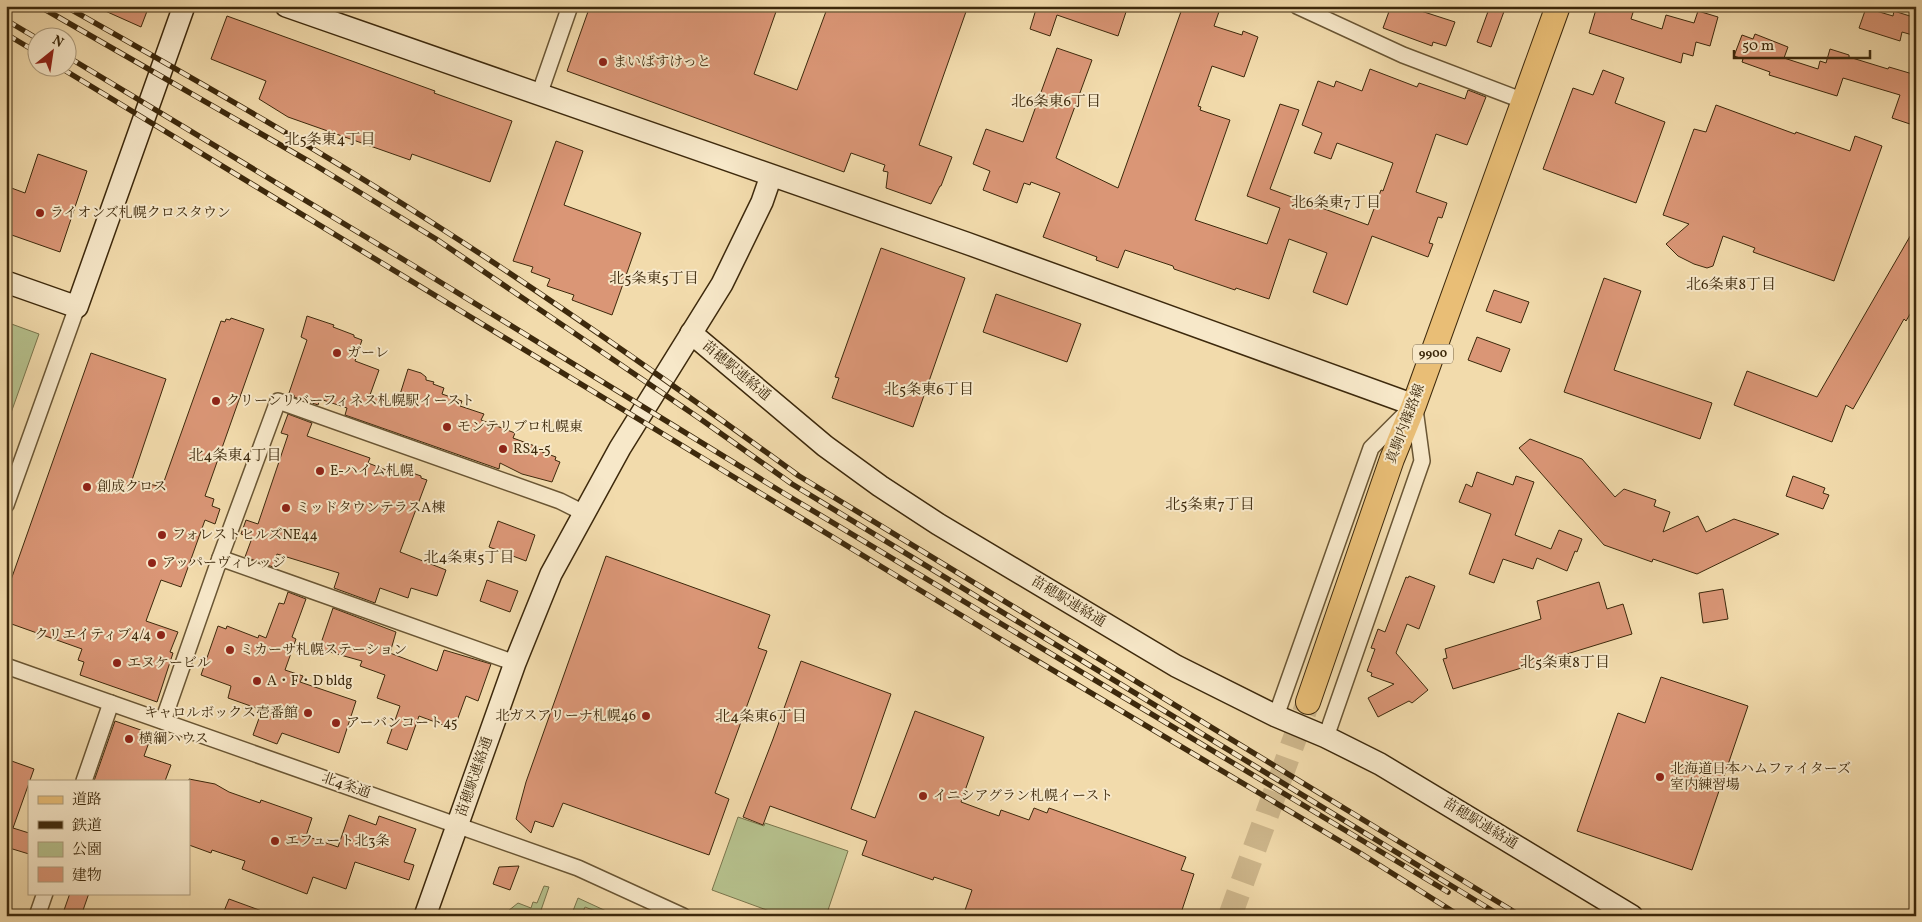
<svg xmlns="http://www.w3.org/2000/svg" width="1922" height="922" font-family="Vollkorn,'Noto Serif JP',serif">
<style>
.green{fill:#b6c18d;stroke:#7a754c}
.building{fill:#da9676;stroke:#3d290c}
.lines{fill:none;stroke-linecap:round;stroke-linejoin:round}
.primary-tunnel{stroke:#ceb78c;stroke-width:24;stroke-dasharray:24 12;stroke-linecap:butt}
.street-casing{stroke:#6a5634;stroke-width:18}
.secondary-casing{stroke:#3d290c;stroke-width:24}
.primary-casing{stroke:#3d290c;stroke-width:26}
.street{stroke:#f7e8c9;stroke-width:15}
.secondary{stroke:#f7e8c9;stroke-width:21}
.primary{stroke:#e9be76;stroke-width:24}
.rail-casing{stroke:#3d290c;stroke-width:5.5}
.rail{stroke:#f7e8c9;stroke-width:4;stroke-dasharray:11;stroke-linecap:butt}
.poi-dot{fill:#8f2418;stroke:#f7e8c9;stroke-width:2}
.labels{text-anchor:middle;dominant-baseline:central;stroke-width:4;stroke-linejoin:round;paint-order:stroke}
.shield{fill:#f7e8c9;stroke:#756245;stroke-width:1}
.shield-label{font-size:12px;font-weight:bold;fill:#3d290c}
.poi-label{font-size:14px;fill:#3d290c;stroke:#f7e8c9;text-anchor:start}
.street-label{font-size:14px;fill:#3d290c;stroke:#f7e8c9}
.neighbourhood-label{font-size:15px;fill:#3d290c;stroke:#f7e8c9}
</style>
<rect width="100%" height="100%" fill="#f2dbac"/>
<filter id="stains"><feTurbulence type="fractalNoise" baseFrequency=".004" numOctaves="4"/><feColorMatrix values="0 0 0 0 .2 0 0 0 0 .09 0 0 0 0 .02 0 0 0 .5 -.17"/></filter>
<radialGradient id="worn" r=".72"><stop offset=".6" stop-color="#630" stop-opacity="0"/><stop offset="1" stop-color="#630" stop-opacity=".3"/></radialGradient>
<g class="green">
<polygon points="6,322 39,334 6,427"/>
<polygon points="738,817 764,826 765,823 848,851 826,916 783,916 712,890"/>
<polygon points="544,886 549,887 539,916 497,916 497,914 508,911 518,903 531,908 533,902 537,903"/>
<polygon points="578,898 617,916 608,916 585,907 581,916 571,916"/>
</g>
<g class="building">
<polygon points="94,6 149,6 141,27"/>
<polygon points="590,6 778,6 754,74 797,90 828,6 968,6 919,145 952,157 941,186 940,186 931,204 886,188 888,172 883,171 885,165 851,153 844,172 567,71"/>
<polygon points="1037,6 1128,6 1118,36 1057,15 1050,36 1030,29"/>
<polygon points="1183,6 1221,6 1214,26 1242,35 1243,31 1258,37 1244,77 1212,66 1198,106 1201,107 1200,110 1230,120 1195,220 1267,244 1280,208 1247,196 1280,104 1299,110 1270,189 1368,225 1381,190 1383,191 1393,163 1337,143 1331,159 1314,153 1322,133 1302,125 1318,81 1334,87 1336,81 1362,91 1370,69 1417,87 1419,83 1465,99 1468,90 1486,97 1467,145 1436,134 1416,192 1447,203 1442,218 1438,217 1429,243 1433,244 1428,257 1372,236 1347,305 1313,292 1327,253 1289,239 1269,299 1236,288 1235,290 1174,269 1173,266 1125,250 1118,268 1096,260 1097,257 1043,237 1060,193 1031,182 1030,185 1024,183 1017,203 983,190 990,171 973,164 986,129 1023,142 1057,48 1092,60 1056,158 1118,188"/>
<polygon points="1391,6 1414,6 1422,9 1421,11 1455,22 1446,46 1433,42 1432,46 1383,28"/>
<polygon points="1490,6 1506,6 1491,47 1477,42"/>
<polygon points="1597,6 1635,6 1631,19 1662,29 1666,15 1694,23 1698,11 1718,17 1710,46 1696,42 1693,56 1683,53 1681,63 1589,33"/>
<polygon points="1866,8 1893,16 1894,11 1916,18 1916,36 1902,32 1900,41 1859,28"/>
<polygon points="227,16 435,91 434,93 512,121 490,182 412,154 410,160 288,117 259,99 266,81 211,59"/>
<polygon points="1755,34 1788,47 1784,58 1818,69 1820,61 1826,63 1830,49 1849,55 1849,57 1888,69 1889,67 1916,75 1916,126 1892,118 1900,95 1843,78 1837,96 1769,75 1770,72 1742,62 1743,59 1734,56 1742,35 1753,39"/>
<polygon points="1603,70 1624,78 1615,103 1665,122 1636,203 1543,169 1573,88 1593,95"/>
<polygon points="1716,105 1795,134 1796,132 1850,151 1855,136 1882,146 1834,281 1753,252 1755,248 1723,236 1713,266 1707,268 1694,264 1678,256 1666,244 1689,224 1663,215 1694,129 1706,132"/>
<polygon points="556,141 583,151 564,205 641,233 612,315 572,300 574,295 547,286 550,279 531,272 533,267 513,261"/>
<polygon points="38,154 87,171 60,252 6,233 6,186 25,193"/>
<polygon points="1916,226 1916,304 1906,321 1904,319 1853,409 1846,405 1832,442 1734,405 1747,371 1817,397"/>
<polygon points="881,248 965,278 913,427 832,398 839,378 835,377"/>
<polygon points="1604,278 1641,291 1614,370 1712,403 1700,439 1564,392"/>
<polygon points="1494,290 1529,302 1521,323 1486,311"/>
<polygon points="996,294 1081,324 1067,362 983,332"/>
<polygon points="307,316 334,325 333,327 354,335 354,337 362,340 355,361 379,370 370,395 397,404 408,369 421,373 426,377 426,380 434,382 433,384 444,388 442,394 462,401 460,406 484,414 481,420 515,433 513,438 543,449 542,452 556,457 555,460 560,462 552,482 522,474 500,463 499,469 345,415 347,408 320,399 318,405 294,397 294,395 289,393 307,340 301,337"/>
<polygon points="231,318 264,329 205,496 214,499 212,506 220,509 215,524 205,520 181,587 161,580 146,621 178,632 170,652 173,653 157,702 80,675 84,662 78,660 82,649 6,622 6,594 91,353 166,379 132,480 162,487 221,321 225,322 226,319 230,320"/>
<polygon points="1477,337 1510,349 1501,372 1468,360"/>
<polygon points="288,414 312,423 307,436 370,458 368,463 402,476 404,470 421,476 421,478 427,480 400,552 446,570 437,596 411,588 408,598 380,588 375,603 334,588 339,573 277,554 273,567 245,557 252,538 241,534 246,520 258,524 288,435 281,433"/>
<polygon points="1530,439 1582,459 1615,497 1624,489 1656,500 1654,506 1670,512 1663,532 1698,516 1706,532 1734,519 1779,534 1697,574 1653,559 1652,562 1604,545 1519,448"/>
<polygon points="1477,472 1513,485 1516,476 1534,482 1515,535 1551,549 1559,530 1582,539 1577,552 1575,551 1567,571 1537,558 1533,569 1503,559 1494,583 1469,574 1491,514 1459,502 1466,484 1472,487"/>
<polygon points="1793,476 1825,488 1823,493 1829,495 1823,509 1786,496"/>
<polygon points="498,521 535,535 526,561 489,547"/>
<polygon points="606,556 770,615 758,648 767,651 715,793 729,799 709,855 563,803 553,827 535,821 531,833 516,819 526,782"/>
<polygon points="1409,576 1435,586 1419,629 1407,624 1396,653 1428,690 1412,703 1409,701 1378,717 1368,698 1394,684 1371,676 1372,673 1367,671 1375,649 1371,648 1378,629 1385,632 1406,577 1408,578"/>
<polygon points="487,580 518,591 510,612 480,601"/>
<polygon points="1599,582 1607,609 1623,604 1632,634 1453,689 1443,659 1447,658 1445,649 1541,619 1537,601"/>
<polygon points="1723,589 1728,619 1703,623 1699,593"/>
<polygon points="288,592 306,599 292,637 296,639 285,670 303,676 300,682 356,701 339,753 282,733 277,744 253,735 262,710 228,698 231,686 201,675 218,626 226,629 227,626 258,638 259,635 266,638 279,603 284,604"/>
<polygon points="333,608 396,632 390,653 437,671 444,650 491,664 478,701 466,696 454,729 419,716 407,750 387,743 400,706 377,698 385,675 360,666 362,661 319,649"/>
<polygon points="801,661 891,694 851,809 875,818 915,711 984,737 961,802 999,816 1001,810 1029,820 1034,808 1047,813 1049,808 1186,857 1181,870 1194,874 1180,916 963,916 972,890 934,877 933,880 862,855 867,841 770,806 763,825 743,817 773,739"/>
<polygon points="1661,677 1748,706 1692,870 1577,831 1618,713 1645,723"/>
<polygon points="115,721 152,734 144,756 171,765 165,781 94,781"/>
<polygon points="6,759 34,769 13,828 29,833 29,854 6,847"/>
<polygon points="189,779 215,784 229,792 260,803 261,800 312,818 306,836 338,847 349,815 376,825 379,816 416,829 404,862 414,865 409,880 355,862 346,889 313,877 307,894 242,869 245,861 212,850 211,853 189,845"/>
<polygon points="519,866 510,890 493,884 499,867"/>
<polygon points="70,893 89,893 81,916 62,916"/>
<polygon points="229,899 270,914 270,916 222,916"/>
</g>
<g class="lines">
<polyline class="primary-tunnel" points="1230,916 1308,702"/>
<defs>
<g id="street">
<polyline points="1297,6 1403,55 1524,101"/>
<polyline points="539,95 570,6"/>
<polyline points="6,505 77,307"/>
<polyline points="220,558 515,663"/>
<polyline points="6,666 578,868 683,916"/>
<polyline points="1276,716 1371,448 1406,413"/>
<polyline points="163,721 220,558 278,401 560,501 584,513"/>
<polyline points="1326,737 1422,461 1415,409"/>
<polyline points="84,781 111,703"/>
<polyline points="37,916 45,893"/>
</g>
<g id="secondary">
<polyline points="286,6 966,243 1414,405"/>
<polyline points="6,282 77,307 184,6"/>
<polyline points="691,333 825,446 880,486 938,524 1176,666 1276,716 1326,737 1380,764 1632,916"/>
<polyline points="425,916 515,663 551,574 620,448 722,284 762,202 771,176"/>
</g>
<polyline id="primary" points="1308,702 1392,459 1414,405 1558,6"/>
</defs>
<use href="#street" class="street-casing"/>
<use href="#secondary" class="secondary-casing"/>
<use href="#primary" class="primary-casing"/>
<use href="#street" class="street"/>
<use href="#secondary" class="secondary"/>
<use href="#primary" class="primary"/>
<defs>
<g id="rail">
<polyline points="39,6 310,162 436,239 699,418 792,484 1501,916"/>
<path d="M65,6C192,78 320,150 442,229C564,307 682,391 799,476L1521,916"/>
<polyline points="6,20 38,39"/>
<polyline points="6,34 38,53"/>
<polyline points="68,57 414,266 785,494 1448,892"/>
<polyline points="61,68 997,637 1360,853 1460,916"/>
</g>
</defs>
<use href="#rail" class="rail-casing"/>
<use href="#rail" class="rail"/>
</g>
<g class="poi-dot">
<circle cx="603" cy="62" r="5"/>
<circle cx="40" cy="213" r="5"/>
<circle cx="337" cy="353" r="5"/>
<circle cx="216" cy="401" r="5"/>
<circle cx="447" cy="427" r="5"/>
<circle cx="503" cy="449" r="5"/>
<circle cx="320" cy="471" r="5"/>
<circle cx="87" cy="487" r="5"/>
<circle cx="286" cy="508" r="5"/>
<circle cx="162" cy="535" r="5"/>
<circle cx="152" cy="563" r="5"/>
<circle cx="161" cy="635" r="5"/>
<circle cx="230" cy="650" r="5"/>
<circle cx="117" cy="663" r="5"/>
<circle cx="257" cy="681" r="5"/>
<circle cx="308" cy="713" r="5"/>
<circle cx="646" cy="716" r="5"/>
<circle cx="336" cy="723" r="5"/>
<circle cx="129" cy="739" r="5"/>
<circle cx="1660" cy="777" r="5"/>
<circle cx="923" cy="796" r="5"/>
<circle cx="275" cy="841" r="5"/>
</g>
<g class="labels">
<rect class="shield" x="1413" y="344.5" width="40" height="19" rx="4"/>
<g class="shield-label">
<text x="1433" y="354">9900</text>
</g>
<g class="poi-label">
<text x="613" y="62">まいばすけっと</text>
<text x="50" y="213">ライオンズ札幌クロスタウン</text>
<text x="347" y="353">ガーレ</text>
<text x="226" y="401">クリーンリバーフィネス札幌駅イースト</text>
<text x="457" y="427">モンテリブロ札幌東</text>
<text x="513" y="449">RS4-5</text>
<text x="330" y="471">E-ハイム札幌</text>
<text x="97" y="487">創成クロス</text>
<text x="296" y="508">ミッドタウンテラスA棟</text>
<text x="172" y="535">フォレストヒルズNE44</text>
<text x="162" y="563">アッパーヴィレッジ</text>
<text x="151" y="635" text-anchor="end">クリエイティブ4/4</text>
<text x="240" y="650">ミカーサ札幌ステーション</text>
<text x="127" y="663">エヌケービル</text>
<text x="267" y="681">A・F・D bldg</text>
<text x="298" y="713" text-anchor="end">キャロルボックス壱番館</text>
<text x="636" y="716" text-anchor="end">北ガスアリーナ札幌46</text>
<text x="346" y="723">アーバンコート45</text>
<text x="139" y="739">横綱ハウス</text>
<text x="1670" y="769">北海道日本ハムファイターズ<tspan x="1670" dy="16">室内練習場</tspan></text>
<text x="933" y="796">イニシアグラン札幌イースト</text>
<text x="285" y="841">エフュート北3条</text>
</g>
<g class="street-label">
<text transform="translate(736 371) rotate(40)">苗穂駅連絡通</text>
<text transform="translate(1406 424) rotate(-69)">真駒内篠路線</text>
<text transform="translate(1068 602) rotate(31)">苗穂駅連絡通</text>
<text transform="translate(475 777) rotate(-71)">苗穂駅連絡通</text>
<text transform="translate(346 786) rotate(19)">北4条通</text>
<text transform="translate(1480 824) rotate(31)">苗穂駅連絡通</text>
</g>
<g class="neighbourhood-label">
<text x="1056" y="102">北6条東6丁目</text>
<text x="330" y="140">北5条東4丁目</text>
<text x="1336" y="203">北6条東7丁目</text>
<text x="654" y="279">北5条東5丁目</text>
<text x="1731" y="285">北6条東8丁目</text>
<text x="929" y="390">北5条東6丁目</text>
<text x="235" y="456">北4条東4丁目</text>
<text x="1210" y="505">北5条東7丁目</text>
<text x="469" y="558">北4条東5丁目</text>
<text x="1565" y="663">北5条東8丁目</text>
<text x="761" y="717">北4条東6丁目</text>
</g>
</g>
<rect width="1922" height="922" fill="none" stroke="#f2dbac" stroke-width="25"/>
<rect x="8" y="8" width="1907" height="907" fill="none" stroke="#3d290c" stroke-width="2.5"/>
<rect x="12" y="12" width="1897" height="897" fill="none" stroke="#3d290c"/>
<rect x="28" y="780" width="162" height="115" fill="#f7e8c9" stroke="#ad9c7d"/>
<rect x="38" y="796" width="25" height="8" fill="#e9be76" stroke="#ad9c7d"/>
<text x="72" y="804" font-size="15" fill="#3d290c">道路</text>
<rect x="38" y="821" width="25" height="8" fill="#3d290c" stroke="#ad9c7d"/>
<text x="72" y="830" font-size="15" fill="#3d290c">鉄道</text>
<rect x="38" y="842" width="25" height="15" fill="#b6c18d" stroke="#ad9c7d"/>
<text x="72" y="854" font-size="15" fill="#3d290c">公園</text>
<rect x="38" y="867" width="25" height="15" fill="#da9676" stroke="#ad9c7d"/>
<text x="72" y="880" font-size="15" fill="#3d290c">建物</text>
<g transform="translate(52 52) rotate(30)"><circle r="24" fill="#f7e8c9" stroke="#ad9c7d"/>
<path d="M0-4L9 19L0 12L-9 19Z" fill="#8f2418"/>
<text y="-8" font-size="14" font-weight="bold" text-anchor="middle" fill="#3d290c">N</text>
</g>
<path d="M1734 50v8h136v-8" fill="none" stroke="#3d290c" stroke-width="2.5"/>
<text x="1742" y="50" font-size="15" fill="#3d290c" stroke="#f7e8c9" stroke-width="4" paint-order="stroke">50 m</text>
<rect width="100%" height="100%" filter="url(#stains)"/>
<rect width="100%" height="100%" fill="url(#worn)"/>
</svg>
